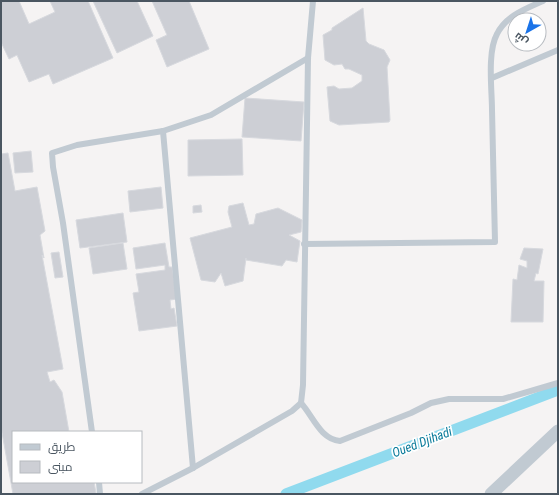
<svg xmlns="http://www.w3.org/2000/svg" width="559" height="495" font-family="'Roboto Condensed',Cairo,sans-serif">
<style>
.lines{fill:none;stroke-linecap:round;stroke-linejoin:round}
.canal{stroke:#90daee;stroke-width:11}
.building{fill:#cdcfd5;stroke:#d7d9de}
.service{stroke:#c1cad2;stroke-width:6}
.minor{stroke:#c1cad2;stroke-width:13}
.labels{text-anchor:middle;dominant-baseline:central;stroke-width:3.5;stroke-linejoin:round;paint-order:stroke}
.water-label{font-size:13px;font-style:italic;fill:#0c7c9b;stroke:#fff}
</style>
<rect width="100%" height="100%" fill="#f5f3f3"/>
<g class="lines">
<polyline class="canal" points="286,494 558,390"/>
</g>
<g class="building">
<polygon points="1,1 19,1 29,24 55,12 50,1 88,1 113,58 53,84 49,74 29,82 17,55 9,59 1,42"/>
<polygon points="93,1 137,1 153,36 117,53"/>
<polygon points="152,1 189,1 209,49 167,67 156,40 167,35"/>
<polygon points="363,8 366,41 369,44 384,50 390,60 387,67 390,120 389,122 339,125 330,121 327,87 334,86 339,89 352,88 362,81 362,75 349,69 345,69 342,64 334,65 325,60 323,35 332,30 332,28"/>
<polygon points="245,98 304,102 301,141 242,137"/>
<polygon points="242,139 243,175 188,176 188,140"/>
<polygon points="31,151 33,172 15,173 13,153"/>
<polygon points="8,153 15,191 37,187 45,231 40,235 44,258 42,255 63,369 47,372 50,382 54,380 62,392 69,432 13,432 13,482 94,482 96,493 94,494 13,494 1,427 1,154"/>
<polygon points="161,187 163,208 130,212 128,191"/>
<polygon points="243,203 249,225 254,224 256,214 278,208 302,220 301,232 289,235 300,241 297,262 286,260 282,266 246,260 246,258 243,281 225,286 221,273 215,282 201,280 190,238 232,227 228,212 229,206"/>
<polygon points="201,205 202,212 193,213 193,206"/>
<polygon points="123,213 127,242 80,248 76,220"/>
<polygon points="123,243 127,269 93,274 89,248"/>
<polygon points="165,243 169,267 172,267 177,299 170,300 171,309 174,308 177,326 139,331 133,293 139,292 136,274 165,270 165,265 136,269 133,248"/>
<polygon points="524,248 543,249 538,274 536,273 534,281 544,281 543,322 511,322 513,279 517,280 519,265 527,268 527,261 520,259"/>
<polygon points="59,252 63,277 55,278 51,253"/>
</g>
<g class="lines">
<g class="service">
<polyline points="492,78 558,50"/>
<polyline points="163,131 193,468"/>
<path d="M304,244L495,242C494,198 493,154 492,110C492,90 487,52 497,34C506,16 525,9 543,1"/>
<path d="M301,403C313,416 320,439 340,441L411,413L431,403L449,399H503L558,383"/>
<polyline points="92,432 63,223 53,167 52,153 77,145 163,131 211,115 308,58"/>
<polyline points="99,482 100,494"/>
<polyline points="142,494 193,468 292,411 301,403 303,385 308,58 313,1"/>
</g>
<polyline class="minor" points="491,494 558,431"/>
</g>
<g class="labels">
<g class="water-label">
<text transform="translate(422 442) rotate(-21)">Oued Djihadi</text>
</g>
</g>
<rect width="559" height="495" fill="none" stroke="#4a5661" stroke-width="4"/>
<rect x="12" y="431" width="130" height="52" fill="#ffffff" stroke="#b7bbc0"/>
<rect x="20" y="444" width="20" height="6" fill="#c1cad2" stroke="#b7bbc0"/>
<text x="48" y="451" font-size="12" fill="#4a5661">طريق</text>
<rect x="20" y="461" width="20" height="12" fill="#cdcfd5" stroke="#b7bbc0"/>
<text x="48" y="471" font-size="12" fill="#4a5661">مبنى</text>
<g transform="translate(527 32) rotate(219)"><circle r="19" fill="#ffffff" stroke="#b7bbc0"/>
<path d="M0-3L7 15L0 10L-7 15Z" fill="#1a73e8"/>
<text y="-6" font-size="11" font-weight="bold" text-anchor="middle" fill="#4a5661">ش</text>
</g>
</svg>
